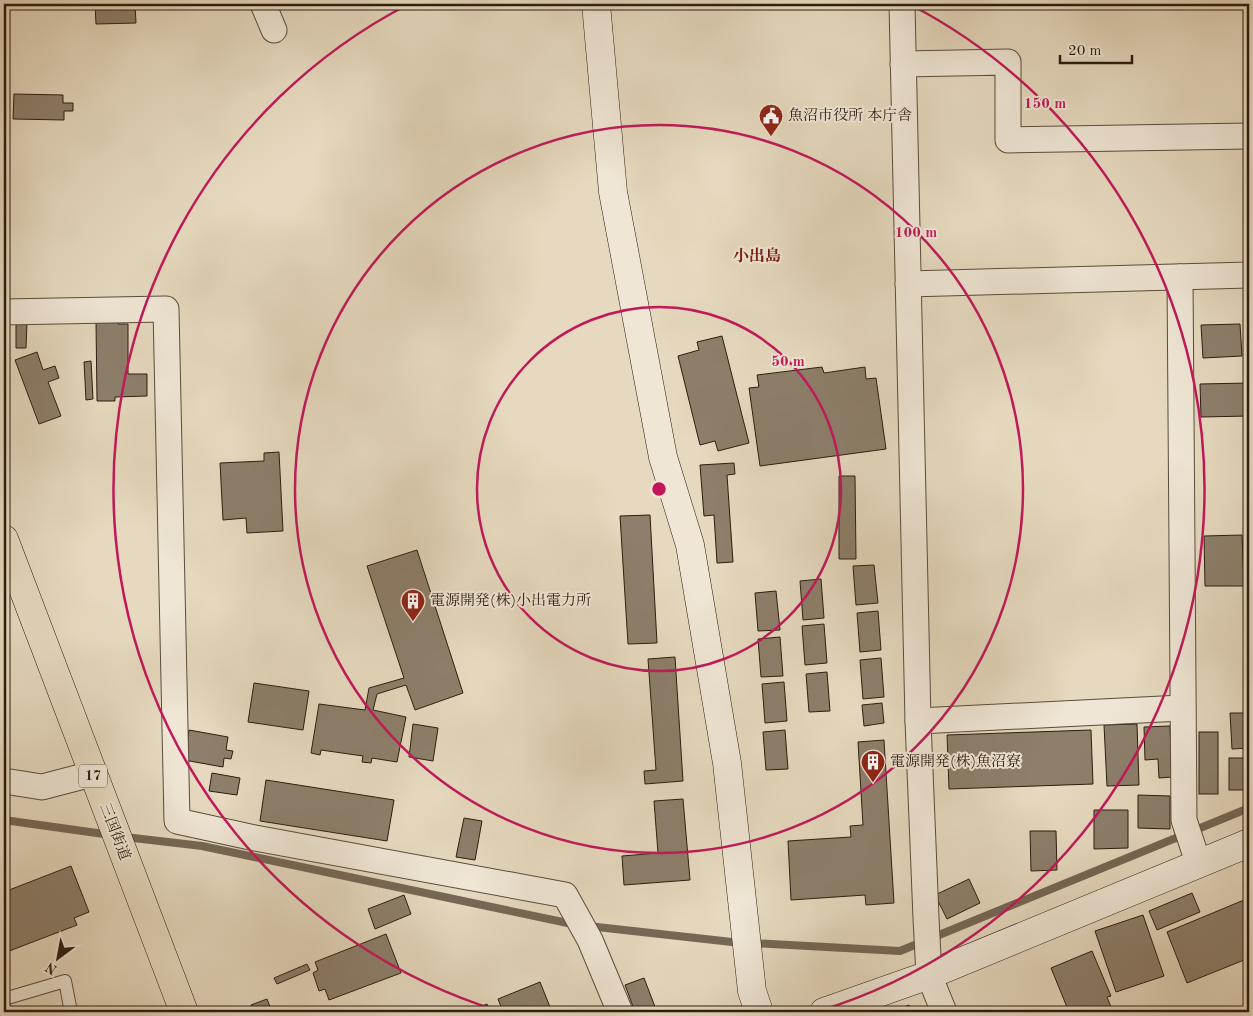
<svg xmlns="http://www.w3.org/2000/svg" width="1253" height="1016" font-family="'Old Standard TT','Noto Serif JP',serif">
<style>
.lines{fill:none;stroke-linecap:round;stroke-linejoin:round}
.stream{stroke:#766756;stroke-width:8}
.building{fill:#8d7f6b;stroke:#2c1d10}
.lane-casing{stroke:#5a4c3c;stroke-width:14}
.street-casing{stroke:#5a4c3c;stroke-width:27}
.secondary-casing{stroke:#2c1d10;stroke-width:29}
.highway-casing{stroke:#2c1d10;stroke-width:29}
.lane{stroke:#efe6d5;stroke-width:12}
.street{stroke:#efe6d5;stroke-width:25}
.secondary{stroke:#efe6d5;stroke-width:28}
.highway{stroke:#e6d9bf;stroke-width:28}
.ring{fill:none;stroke:#c2185b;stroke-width:2.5}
.labels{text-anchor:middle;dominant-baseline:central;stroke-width:4;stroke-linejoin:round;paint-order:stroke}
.shield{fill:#efe6d5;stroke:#66594b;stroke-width:1}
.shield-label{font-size:14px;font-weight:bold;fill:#2c1d10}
.poi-label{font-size:15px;fill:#2c1d10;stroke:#efe6d5;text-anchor:start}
.street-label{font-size:15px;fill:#2c1d10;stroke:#efe6d5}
.neighbourhood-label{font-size:16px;font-weight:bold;fill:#7a1f14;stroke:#efe6d5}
.centre{fill:#c2185b;stroke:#efe6d5;stroke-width:2.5}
.ring-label{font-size:15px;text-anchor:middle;font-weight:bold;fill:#c2185b;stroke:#efe6d5;stroke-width:4;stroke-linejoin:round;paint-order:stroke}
</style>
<rect width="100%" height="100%" fill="#e6d9bf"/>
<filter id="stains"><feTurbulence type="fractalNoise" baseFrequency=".004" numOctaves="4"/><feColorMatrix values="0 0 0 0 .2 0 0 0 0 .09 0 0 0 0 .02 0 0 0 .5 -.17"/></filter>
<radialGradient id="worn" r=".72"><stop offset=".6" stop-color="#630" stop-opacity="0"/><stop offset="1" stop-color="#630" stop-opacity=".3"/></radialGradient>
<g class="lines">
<g class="stream">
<polyline points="4,820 111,835"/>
<polyline points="125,837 202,846 577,925"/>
<polyline points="588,926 741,943"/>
<polyline points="752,943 900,951 1249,808"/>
</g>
</g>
<g class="building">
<polygon points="95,4 135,4 136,23 96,24"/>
<polygon points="14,94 63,95 63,103 73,103 73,111 64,111 64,120 13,119"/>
<polygon points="96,321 118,321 118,324 128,324 128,374 147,374 147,396 115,397 115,401 97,401"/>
<polygon points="16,322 27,322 26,348 16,348"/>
<polygon points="1240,324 1242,356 1203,358 1201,325"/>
<polygon points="722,336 749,443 718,451 715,441 700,445 678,356 699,350 697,342"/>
<polygon points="37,352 43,370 55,366 59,378 48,382 61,416 39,424 15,360"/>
<polygon points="91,361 93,399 86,400 84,362"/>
<polygon points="822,367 824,373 865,367 866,379 876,378 886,449 760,466 749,388 759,387 757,375"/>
<polygon points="1249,383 1249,416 1201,417 1200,384"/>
<polygon points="279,452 283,531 247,533 246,518 223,520 220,463 264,461 264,453"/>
<polygon points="734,463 735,474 727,475 733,562 717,563 714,515 704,516 700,465"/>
<polygon points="839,476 855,476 856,559 839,559"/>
<polygon points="650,515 657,643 628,644 620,516"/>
<polygon points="1242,535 1244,586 1205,586 1204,536"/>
<polygon points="417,550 463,693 415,710 406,685 377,694 373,710 406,717 397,762 372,758 371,763 362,762 363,756 321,750 320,755 311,753 319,704 365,710 369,688 404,678 367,566"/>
<polygon points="874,565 878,603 856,605 853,566"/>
<polygon points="821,579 824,618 803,620 800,581"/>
<polygon points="776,591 780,630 758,631 755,593"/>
<polygon points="878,611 881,650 860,652 857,613"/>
<polygon points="824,624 827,663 805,665 802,626"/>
<polygon points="780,637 783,676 761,677 758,639"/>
<polygon points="675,657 683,781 645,784 644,771 656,770 648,659"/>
<polygon points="881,658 884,697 863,699 860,660"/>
<polygon points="827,672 830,711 809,712 806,674"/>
<polygon points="784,682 787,721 765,723 762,684"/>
<polygon points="254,683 309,691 303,730 248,722"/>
<polygon points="882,703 884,723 864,726 862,705"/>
<polygon points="1230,713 1249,713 1249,748 1232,749"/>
<polygon points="413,724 438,728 433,761 409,757"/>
<polygon points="1137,724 1139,785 1107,786 1104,725"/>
<polygon points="1170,726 1172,777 1159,778 1158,759 1145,760 1144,727"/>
<polygon points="189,730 228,737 226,750 233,751 231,759 224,758 223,767 184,760"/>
<polygon points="785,730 788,769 766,770 763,732"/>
<polygon points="1091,730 1093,784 949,789 947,735"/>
<rect x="1199" y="732" width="19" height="62"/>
<polygon points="884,740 894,903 866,905 865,895 791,900 788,841 851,837 850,826 863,825 858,742"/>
<rect x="1229" y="758" width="20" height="32"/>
<polygon points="212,773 240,778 237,795 209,791"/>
<polygon points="266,780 394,800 387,841 260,821"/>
<polygon points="1138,795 1170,796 1170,829 1138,828"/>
<polygon points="683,799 690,880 624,885 622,856 658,853 654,801"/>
<polygon points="1094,810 1128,810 1128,848 1094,849"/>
<polygon points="464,818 482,821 475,860 456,857"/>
<polygon points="1030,831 1056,831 1057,870 1031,871"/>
<polygon points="71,866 89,912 74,918 77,925 4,953 4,892"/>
<polygon points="969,879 980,903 947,919 935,895"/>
<polygon points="1192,893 1200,912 1157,930 1149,911"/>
<polygon points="404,895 411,914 375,929 368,909"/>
<polygon points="1244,900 1249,912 1249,958 1187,983 1167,932"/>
<polygon points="1143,915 1164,976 1116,992 1095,931"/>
<polygon points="386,934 401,973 329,1000 325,989 319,991 313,973 318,970 315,962"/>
<polygon points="1092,951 1111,996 1107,997 1113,1012 1069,1012 1051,968"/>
<polygon points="307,964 310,970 277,984 274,978"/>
<polygon points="644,978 657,1012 635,1012 625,985"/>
<polygon points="540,982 552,1012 503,1012 498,999"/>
<polygon points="267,999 272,1012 254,1012 251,1005"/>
<polygon points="487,1004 491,1012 467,1012"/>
<polygon points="909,1005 911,1012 891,1012"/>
</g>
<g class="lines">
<defs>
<polyline id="lane" points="4,999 65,981 71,1012"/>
<g id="street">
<polyline points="263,4 274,30"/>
<polyline points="902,4 918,721 926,918 929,975 944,1012"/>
<polyline points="903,64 1008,62 1008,140 1249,136"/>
<polyline points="1180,277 1184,820 1198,862"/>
<polyline points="908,284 1249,275"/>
<polyline points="4,312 166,309 177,821 255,838 565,895 590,940 620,1012"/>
<polyline points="918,721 1182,708"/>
<polyline points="4,781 42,787 92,774"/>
</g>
<g id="secondary">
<polyline points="596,4 613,192 663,457 690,545 727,763 752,991 759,1012"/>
<polyline points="824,1012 929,975 1249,843"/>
</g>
<polyline id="highway" points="4,539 184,1012"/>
</defs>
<use href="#lane" class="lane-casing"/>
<use href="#street" class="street-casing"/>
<use href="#secondary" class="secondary-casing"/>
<use href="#highway" class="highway-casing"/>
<use href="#lane" class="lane"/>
<use href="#street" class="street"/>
<use href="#secondary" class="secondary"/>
<use href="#highway" class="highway"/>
</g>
<g class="ring">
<circle cx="659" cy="489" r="182"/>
<circle cx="659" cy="489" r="364"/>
<path d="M499 1011A546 546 0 0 1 407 5M911 5A546 546 0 0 1 819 1011"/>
</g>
<defs>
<symbol id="civic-pin" viewBox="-11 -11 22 30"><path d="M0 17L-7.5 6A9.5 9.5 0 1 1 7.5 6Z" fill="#8f2418" stroke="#efe6d5"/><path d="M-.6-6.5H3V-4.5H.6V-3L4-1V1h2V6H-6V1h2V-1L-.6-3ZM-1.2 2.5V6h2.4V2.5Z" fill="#fff"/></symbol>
<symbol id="building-pin" viewBox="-11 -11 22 30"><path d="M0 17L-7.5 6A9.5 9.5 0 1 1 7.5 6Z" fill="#8f2418" stroke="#efe6d5"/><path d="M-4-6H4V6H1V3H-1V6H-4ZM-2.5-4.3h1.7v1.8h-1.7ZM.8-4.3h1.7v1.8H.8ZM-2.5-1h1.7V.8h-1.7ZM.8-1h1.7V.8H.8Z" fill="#fff"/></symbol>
</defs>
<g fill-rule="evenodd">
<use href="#civic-pin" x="757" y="102" width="28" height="38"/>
<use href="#building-pin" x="399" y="587" width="28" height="38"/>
<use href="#building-pin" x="859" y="748" width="28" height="38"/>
</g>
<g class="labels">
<rect class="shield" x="79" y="764.5" width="28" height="23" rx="4"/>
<g class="shield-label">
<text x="93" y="776">17</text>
</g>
<g class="poi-label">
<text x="788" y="116">魚沼市役所 本庁舎</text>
<text x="430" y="601">電源開発(株)小出電力所</text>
<text x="890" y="762">電源開発(株)魚沼寮</text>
</g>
<g class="street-label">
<text transform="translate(114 832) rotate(69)">三国街道</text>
</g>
<g class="neighbourhood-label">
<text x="757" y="257">小出島</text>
</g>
</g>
<circle cx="659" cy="489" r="8" class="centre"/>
<g class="ring-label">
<text x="1045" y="108">150 m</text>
<text x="916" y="237">100 m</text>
<text x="788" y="366">50 m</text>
</g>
<rect width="1253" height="1016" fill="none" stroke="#e6d9bf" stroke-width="20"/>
<rect x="5" y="5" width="1243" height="1006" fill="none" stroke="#2c1d10" stroke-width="2.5"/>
<rect x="10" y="10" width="1233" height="996" fill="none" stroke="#2c1d10"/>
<g transform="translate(58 958) rotate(212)" stroke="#efe6d5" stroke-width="4" paint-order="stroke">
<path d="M0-4L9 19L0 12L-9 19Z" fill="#2c1d10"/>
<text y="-8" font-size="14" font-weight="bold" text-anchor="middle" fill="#2c1d10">N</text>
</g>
<path d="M1060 55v8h72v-8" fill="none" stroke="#2c1d10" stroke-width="2.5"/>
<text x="1068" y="55" font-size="15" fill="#2c1d10" stroke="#efe6d5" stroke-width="4" paint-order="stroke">20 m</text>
<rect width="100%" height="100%" filter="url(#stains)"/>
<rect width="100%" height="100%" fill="url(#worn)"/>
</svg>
